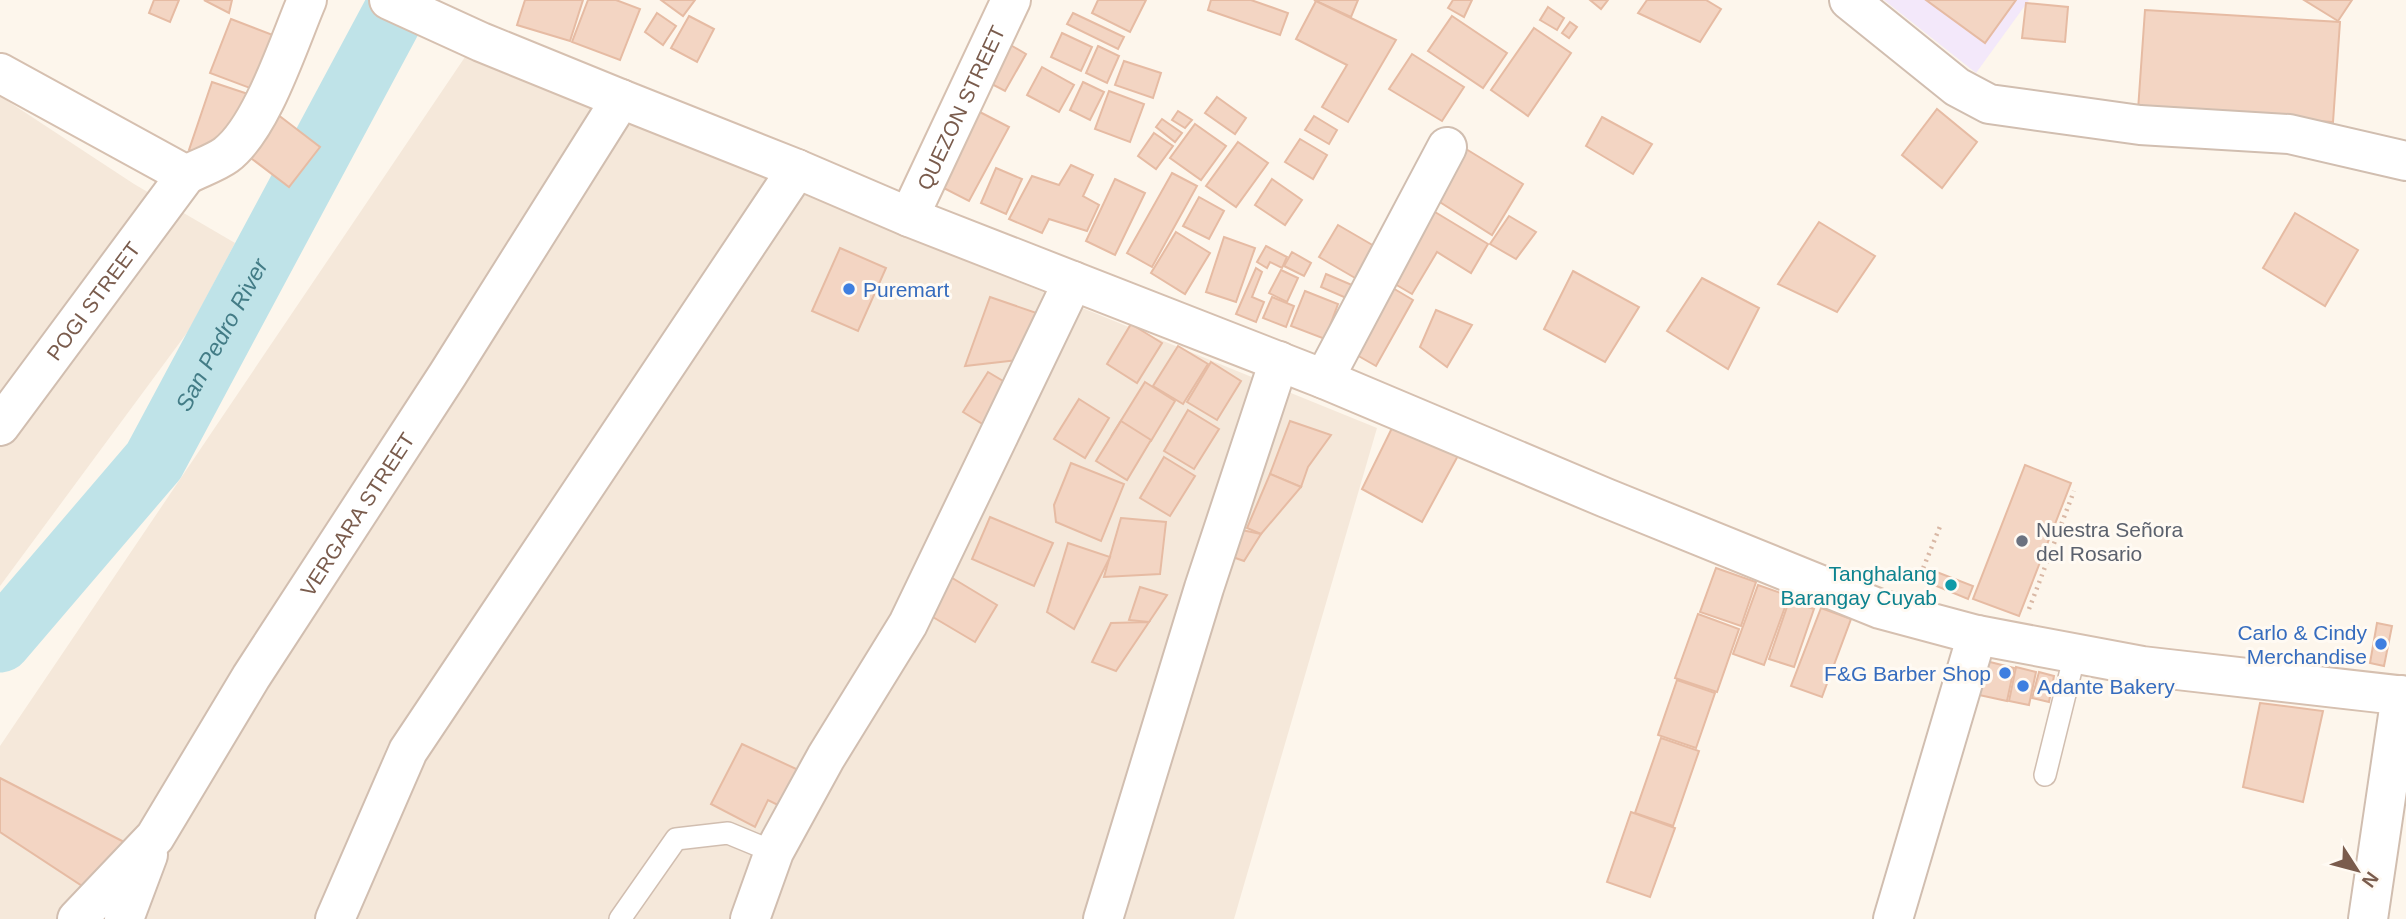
<svg xmlns="http://www.w3.org/2000/svg" width="2406" height="919" font-family="Helvetica,sans-serif">
<style>
.residential{fill:#f5e8da}
.education{fill:#f3e8fa}
.lines{fill:none;stroke-linecap:round;stroke-linejoin:round}
.river{stroke:#bfe3e8;stroke-width:63}
.building{fill:#f3d5c3;stroke:#e6bba3;stroke-width:2}
.lane-casing{stroke:#d1beb0;stroke-width:24}
.street-casing{stroke:#d1beb0;stroke-width:42}
.secondary-casing{stroke:#d6c0b0;stroke-width:42}
.path{stroke:#d9b8a5;stroke-width:4.5;stroke-dasharray:2 5;stroke-linecap:butt}
.lane{stroke:#fff;stroke-width:21}
.street{stroke:#fff;stroke-width:38}
.secondary{stroke:#fff;stroke-width:38}
.shop-dot{fill:#3f7fe0;stroke:#fffaf3;stroke-width:2.5}
.worship-dot{fill:#6b7280;stroke:#fffaf3;stroke-width:2.5}
.culture-dot{fill:#0f9aa8;stroke:#fffaf3;stroke-width:2.5}
.labels{text-anchor:middle;dominant-baseline:central;stroke-width:6;stroke-linejoin:round;paint-order:stroke}
.street-label{font-size:21px;fill:#7a5c4d;stroke:#fffaf3}
.shop-label{font-size:21px;fill:#366cbe;stroke:#fffaf3;text-anchor:start}
.worship-label{font-size:21px;fill:#5b616d;stroke:#fffaf3;text-anchor:start}
.culture-label{font-size:21px;fill:#0d838f;stroke:#fffaf3;text-anchor:end}
.water-label{font-size:23px;font-style:italic;fill:#437c86;stroke:#fffaf3}
</style>
<rect width="100%" height="100%" fill="#fdf6ec"/>
<g class="residential">
<polygon points="467,54 772,179 388,744 315,919 0,919 0,746"/>
<polygon points="0,96 134,184 235,243 189,330 0,586"/>
<polygon points="800,193 1377,428 1234,919 352,919 427,742"/>
</g>
<polygon class="education" points="1884,0 2029,0 1976,73"/>
<g class="lines">
<path class="river" id="s1" d="M0,641L154,461L401,0"/>
</g>
<g class="building">
<polygon points="154,0 179,0 170,22 149,13"/>
<polygon points="204,0 232,0 229,13"/>
<polygon points="525,0 583,0 570,41 517,25"/>
<polygon points="588,0 616,0 640,9 620,60 572,42"/>
<polygon points="661,0 695,0 683,16"/>
<polygon points="1098,0 1146,0 1130,32 1092,13"/>
<polygon points="1211,0 1251,0 1288,13 1280,35 1208,10"/>
<polygon points="1314,0 1358,0 1351,17"/>
<polygon points="1453,0 1472,0 1464,17 1448,8"/>
<polygon points="1590,0 1608,0 1601,9"/>
<polygon points="1647,0 1706,0 1721,9 1700,42 1638,13"/>
<polygon points="1926,0 2016,0 1985,43"/>
<polygon points="2304,0 2352,0 2338,21"/>
<polygon points="1316,1 1396,40 1348,122 1322,107 1347,65 1296,39"/>
<polygon points="2026,3 2068,7 2065,42 2022,38"/>
<polygon points="1548,7 1564,18 1557,30 1540,20"/>
<polygon points="2145,10 2340,22 2333,122 2138,110"/>
<polygon points="657,13 676,26 663,45 645,32"/>
<polygon points="1073,13 1124,37 1118,49 1067,24"/>
<polygon points="689,16 714,29 697,62 671,48"/>
<polygon points="1452,16 1507,53 1483,88 1428,51"/>
<polygon points="231,19 278,37 258,91 210,73"/>
<polygon points="1570,22 1577,27 1569,38 1562,33"/>
<polygon points="1534,28 1571,53 1528,116 1491,90"/>
<polygon points="1062,33 1092,47 1081,71 1051,57"/>
<polygon points="1007,43 1026,54 1005,91 986,81"/>
<polygon points="1098,46 1119,56 1107,83 1086,73"/>
<polygon points="1412,54 1464,87 1442,121 1389,89"/>
<polygon points="1124,61 1161,73 1153,98 1115,85"/>
<polygon points="1042,67 1074,85 1059,112 1027,95"/>
<polygon points="212,82 254,96 203,155 189,150"/>
<polygon points="1083,82 1104,92 1090,120 1070,110"/>
<polygon points="1109,91 1144,104 1130,142 1095,129"/>
<polygon points="1217,97 1246,118 1235,134 1205,113"/>
<polygon points="972,108 1009,127 969,201 932,182"/>
<polygon points="1937,109 1977,142 1942,188 1902,155"/>
<polygon points="273,111 320,147 289,187 243,152"/>
<polygon points="1178,111 1192,120 1185,128 1172,120"/>
<polygon points="1314,116 1337,130 1329,144 1305,130"/>
<polygon points="1602,117 1652,144 1633,174 1586,146"/>
<polygon points="1162,119 1182,133 1175,142 1156,127"/>
<polygon points="1195,124 1226,146 1201,180 1170,158"/>
<polygon points="1154,133 1173,146 1156,169 1138,156"/>
<polygon points="1300,139 1327,155 1313,179 1285,162"/>
<polygon points="1238,142 1268,163 1236,207 1206,186"/>
<polygon points="1466,149 1523,184 1492,235 1435,199"/>
<polygon points="1071,165 1093,175 1083,196 1099,205 1087,231 1049,219 1042,233 1009,219 1032,176 1059,185"/>
<polygon points="996,168 1022,179 1006,214 981,203"/>
<polygon points="1172,173 1197,186 1152,267 1127,253"/>
<polygon points="1115,179 1145,193 1115,255 1086,241"/>
<polygon points="1272,179 1302,200 1285,225 1255,205"/>
<polygon points="1199,197 1224,211 1209,239 1183,226"/>
<polygon points="1430,209 1488,244 1471,273 1437,252 1412,294 1388,280"/>
<polygon points="2295,213 2358,250 2325,306 2263,268"/>
<polygon points="1509,216 1536,232 1516,259 1490,244"/>
<polygon points="1819,222 1875,256 1837,312 1778,284"/>
<polygon points="1338,225 1381,250 1362,282 1319,257"/>
<polygon points="1176,232 1210,253 1185,294 1151,273"/>
<polygon points="1224,237 1255,248 1236,302 1206,292"/>
<polygon points="1266,246 1287,257 1282,268 1270,262 1267,268 1257,262"/>
<polygon points="840,248 886,268 858,331 812,311"/>
<polygon points="1292,252 1311,263 1304,276 1284,266"/>
<polygon points="1256,268 1262,272 1252,297 1264,302 1256,322 1236,314"/>
<polygon points="1281,270 1298,278 1287,302 1269,293"/>
<polygon points="1573,271 1639,307 1605,362 1544,329"/>
<polygon points="1326,274 1359,288 1353,301 1321,287"/>
<polygon points="1702,278 1759,308 1728,369 1667,331"/>
<polygon points="1386,284 1413,300 1376,366 1348,350"/>
<polygon points="1305,291 1338,304 1325,339 1291,326"/>
<polygon points="990,297 1051,318 1027,359 965,366"/>
<polygon points="1272,297 1294,306 1286,327 1263,318"/>
<polygon points="1436,310 1472,325 1447,367 1420,347"/>
<polygon points="1131,324 1162,343 1137,383 1107,364"/>
<polygon points="1178,346 1208,364 1183,404 1153,386"/>
<polygon points="1211,362 1241,381 1217,420 1187,402"/>
<polygon points="988,372 1018,390 994,431 963,412"/>
<polygon points="1145,382 1175,401 1151,441 1112,435"/>
<polygon points="1079,399 1109,418 1085,458 1054,439"/>
<polygon points="1188,410 1219,429 1194,469 1164,451"/>
<polygon points="1121,421 1151,440 1127,480 1096,461"/>
<polygon points="1290,421 1331,435 1308,467 1301,487 1270,474"/>
<polygon points="1393,426 1460,452 1422,522 1362,489"/>
<polygon points="1164,457 1195,476 1170,516 1140,498"/>
<polygon points="1071,463 1124,484 1101,541 1056,522 1054,505"/>
<polygon points="2025,465 2071,483 2019,616 1973,599"/>
<polygon points="1270,474 1301,487 1261,534 1247,528"/>
<polygon points="990,517 1053,543 1034,586 972,559"/>
<polygon points="1121,518 1166,522 1160,574 1104,577"/>
<polygon points="1232,528 1261,534 1244,561 1224,554"/>
<polygon points="1068,543 1110,557 1074,629 1047,612"/>
<polygon points="1716,568 1756,582 1741,626 1700,612"/>
<polygon points="1934,571 1973,586 1968,599 1929,583"/>
<polygon points="944,573 997,605 975,642 921,610"/>
<polygon points="1758,585 1789,596 1764,665 1733,654"/>
<polygon points="1140,587 1167,595 1149,622 1129,620"/>
<polygon points="1789,601 1814,609 1794,667 1769,659"/>
<polygon points="1821,608 1851,619 1822,697 1791,686"/>
<polygon points="1698,614 1739,629 1717,692 1675,678"/>
<polygon points="1149,622 1116,671 1092,662 1111,623"/>
<polygon points="2377,623 2392,626 2384,666 2370,663"/>
<polygon points="1986,661 2014,668 2007,701 1979,695"/>
<polygon points="2016,667 2036,672 2029,705 2009,701"/>
<polygon points="2039,672 2054,676 2049,702 2032,698"/>
<polygon points="1677,680 1715,693 1696,748 1658,735"/>
<polygon points="2260,703 2323,711 2303,802 2243,787"/>
<polygon points="1661,738 1699,751 1673,826 1635,813"/>
<polygon points="742,744 805,773 792,812 768,800 755,827 711,804"/>
<polygon points="0,778 128,844 99,897 0,832"/>
<polygon points="1631,812 1675,828 1650,897 1607,882"/>
</g>
<g class="lines">
<defs>
<g id="lane">
<polyline points="2045,775 2075,654"/>
<polyline points="620,919 676,839 728,833 774,852"/>
</g>
<g id="street">
<polyline points="1849,0 1957,87 1989,104 2140,125 2289,134 2406,161"/>
<polyline points="1324,379 1447,147"/>
<path id="s2" d="M0,426L186,175"/>
<path id="s3" d="M77,919L155,837L251,677L448,374L621,99"/>
<polyline points="124,919 148,855"/>
<polyline points="335,919 408,751 797,169"/>
<polyline points="750,919 774,852 826,757 908,624 1073,281"/>
<polyline points="1103,919 1204,588 1279,361"/>
<polyline points="1893,919 1977,635"/>
<polyline points="2368,919 2401,695"/>
</g>
<g id="secondary">
<polyline points="389,0 481,42 621,99 797,169 909,217 1324,379 1606,498 1880,609 1977,635 2142,666 2406,696"/>
<path d="M0,73L186,175C199,168 215,163 226,155C262,128 289,42 307,0"/>
<path id="s4" d="M909,217L1011,0"/>
</g>
</defs>
<use href="#lane" class="lane-casing"/>
<use href="#street" class="street-casing"/>
<use href="#secondary" class="secondary-casing"/>
<g class="path">
<polyline points="1918,581 1941,524"/>
<polyline points="2029,609 2074,491"/>
</g>
<use href="#lane" class="lane"/>
<use href="#street" class="street"/>
<use href="#secondary" class="secondary"/>
</g>
<g class="shop-dot">
<circle cx="849" cy="289" r="7"/>
<circle cx="2381" cy="644" r="7"/>
<circle cx="2005" cy="673" r="7"/>
<circle cx="2023" cy="686" r="7"/>
</g>
<circle class="worship-dot" cx="2022" cy="541" r="7"/>
<circle class="culture-dot" cx="1951" cy="585" r="7"/>
<g class="labels">
<g class="street-label">
<text stroke="none"><textPath href="#s4" startOffset="121">QUEZON STREET</textPath></text>
<text stroke="none"><textPath href="#s2" startOffset="156">POGI STREET</textPath></text>
<text stroke="none"><textPath href="#s3" startOffset="494">VERGARA STREET</textPath></text>
</g>
<g class="shop-label">
<text x="863" y="289">Puremart</text>
<text x="2367" y="632" text-anchor="end">Carlo &amp; Cindy<tspan x="2367" dy="24">Merchandise</tspan></text>
<text x="1991" y="673" text-anchor="end">F&amp;G Barber Shop</text>
<text x="2037" y="686">Adante Bakery</text>
</g>
<g class="worship-label">
<text x="2036" y="529">Nuestra Señora<tspan x="2036" dy="24">del Rosario</tspan></text>
</g>
<g class="culture-label">
<text x="1937" y="573">Tanghalang<tspan x="1937" dy="24">Barangay Cuyab</tspan></text>
</g>
<g class="water-label">
<text stroke="none"><textPath href="#s1" startOffset="380">San Pedro River</textPath></text>
</g>
</g>
<g transform="translate(2357 870) rotate(126)" stroke="#fffaf3" stroke-width="5" paint-order="stroke">
<path d="M0-5L12 26L0 18L-12 26Z" fill="#7a5c4d"/>
<text y="-10" font-size="19" font-weight="bold" text-anchor="middle" fill="#7a5c4d">N</text>
</g>
</svg>
